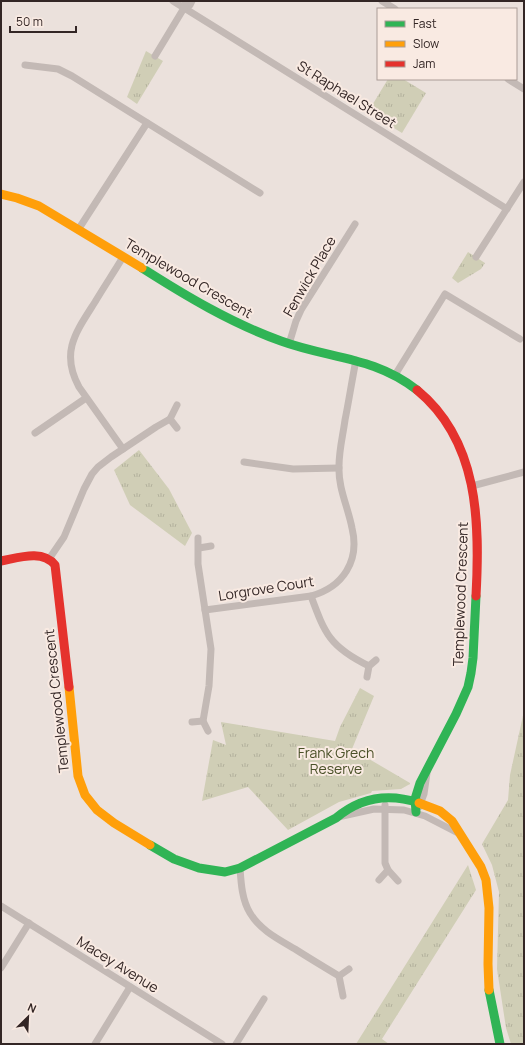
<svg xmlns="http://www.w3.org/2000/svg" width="525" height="1045" font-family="Manrope,sans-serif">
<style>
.grass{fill:url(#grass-tufts)}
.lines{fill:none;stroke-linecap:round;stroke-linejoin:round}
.street{stroke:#c3b9b5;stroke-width:7}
.fast{stroke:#30b455;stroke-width:9}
.slow{stroke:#ff9f0a;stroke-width:9}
.jam{stroke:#e5322d;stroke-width:9}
.labels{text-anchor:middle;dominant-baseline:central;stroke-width:4;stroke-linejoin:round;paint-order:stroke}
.street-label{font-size:14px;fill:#332625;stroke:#f9eae2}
.park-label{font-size:14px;fill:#4a5128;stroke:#f9eae2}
</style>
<defs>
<pattern id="grass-tufts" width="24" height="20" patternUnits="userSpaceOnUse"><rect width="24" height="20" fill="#d0ceb6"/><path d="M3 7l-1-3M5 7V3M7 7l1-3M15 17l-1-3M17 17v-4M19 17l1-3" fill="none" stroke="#b3b19c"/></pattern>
</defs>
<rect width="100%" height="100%" fill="#ebe1dc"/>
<g class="grass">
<polygon points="146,51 163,61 137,104 127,97"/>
<polygon points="388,79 403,79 426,93 402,133 368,112"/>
<polygon points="468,252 485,263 481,269 458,283 452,278"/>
<polygon points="139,450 169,489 192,533 185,546 130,505 114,470"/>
<polygon points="360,688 374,696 352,749 410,783 410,784 401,789 372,791 371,793 339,802 288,830 248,787 202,801 213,740 226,745 221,722 335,741 340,727"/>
<polygon points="524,711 524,1044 511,1044 506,1028 497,969 499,892 492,865 482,844 508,800 510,775"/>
<polygon points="468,865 476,890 382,1039 389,1044 356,1044"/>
</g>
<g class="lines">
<g class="street">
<polyline points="173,1 507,209"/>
<polyline points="382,1 395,9"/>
<polyline points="184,8 190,5 192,1"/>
<polyline points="155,56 184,8 186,1"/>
<polyline points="25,65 58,69 72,76 260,193"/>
<polyline points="508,79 524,89"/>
<polyline points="78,230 147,123"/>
<polyline points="476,257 524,182"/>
<polyline points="289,344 296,321 301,310 355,224"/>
<polyline points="395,375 445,294 520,339"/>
<polyline points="170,419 177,428"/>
<polyline points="35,433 86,398"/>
<path d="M123,449L79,387C60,352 76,332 95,302C104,287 114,272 123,257"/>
<polyline points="244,462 293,469 339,468"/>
<polyline points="472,486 524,472"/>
<polyline points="198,538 198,564 211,649 209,686 203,721 208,731"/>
<polyline points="199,548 211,546"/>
<polyline points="49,559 64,537 84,489 92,474 98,467 111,457 156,427 170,419 177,405"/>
<path d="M311,596C325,634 330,647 369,666"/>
<path d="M205,610L311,596C343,587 360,561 352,528C348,507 338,488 339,466C339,450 343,435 345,420C349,400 352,380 356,360"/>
<polyline points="367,677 369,666 376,660"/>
<polyline points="192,722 203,721"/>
<polyline points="385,805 385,863 388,870 398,881"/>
<polyline points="419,807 424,794 427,773"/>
<polyline points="338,817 374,809 404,810 425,816 458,833"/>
<path d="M240,868C241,883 242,900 250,913C260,930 278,939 295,949C309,958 324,967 339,976"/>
<polyline points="379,880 388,870"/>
<polyline points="1,906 222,1044"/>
<polyline points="1,968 29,923"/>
<polyline points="343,996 339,976 349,969"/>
<polyline points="95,1044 130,987"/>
<polyline points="236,1044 264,999"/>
</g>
<g class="fast">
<path d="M142,268C186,296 231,323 281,341C330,359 373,356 417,390"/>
<polyline points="416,812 415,799 420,783 456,714 468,687 471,673 473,658 476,596"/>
<path d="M150,845L174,859L199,868L225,872L240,868L336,818C361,797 389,793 419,803"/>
<polyline points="489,990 500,1044"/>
</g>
<g class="slow">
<polyline points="1,194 17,198 39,206 142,268"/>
<polyline points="69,687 78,776 85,795 97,810 114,823 150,845"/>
<polyline points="419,803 440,811 452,821 481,867 486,880 489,908 488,964 489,990"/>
</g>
<g class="jam">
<path d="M417,390C479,441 480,522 476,596"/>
<path d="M1,561C18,558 42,549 55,565L69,687"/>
</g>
</g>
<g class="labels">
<g class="street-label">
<text transform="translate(347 94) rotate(32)">St Raphael Street</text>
<text transform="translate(309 276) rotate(-60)">Fenwick Place</text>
<text transform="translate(189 278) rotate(30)">Templewood Crescent</text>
<text transform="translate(266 588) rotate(-9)">Lorgrove Court</text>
<text transform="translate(460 594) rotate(-88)">Templewood Crescent</text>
<text transform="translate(56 701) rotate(-96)">Templewood Crescent</text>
<text transform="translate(118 964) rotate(32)">Macey Avenue</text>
</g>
<g class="park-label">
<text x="336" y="752">Frank Grech<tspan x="336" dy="16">Reserve</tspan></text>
</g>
</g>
<rect width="525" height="1045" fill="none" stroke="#332625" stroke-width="4"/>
<rect x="377" y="8" width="140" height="72" fill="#f9eae2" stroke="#aa9c96"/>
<rect x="385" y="21" width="20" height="6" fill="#30b455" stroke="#aa9c96"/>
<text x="413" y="28" font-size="12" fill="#332625">Fast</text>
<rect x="385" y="41" width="20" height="6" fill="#ff9f0a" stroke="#aa9c96"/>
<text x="413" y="48" font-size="12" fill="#332625">Slow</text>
<rect x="385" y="61" width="20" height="6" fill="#e5322d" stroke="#aa9c96"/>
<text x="413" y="68" font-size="12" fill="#332625">Jam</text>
<g transform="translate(28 1017) rotate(24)" stroke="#f9eae2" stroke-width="3" paint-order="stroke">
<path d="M0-3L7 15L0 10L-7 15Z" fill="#332625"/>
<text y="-6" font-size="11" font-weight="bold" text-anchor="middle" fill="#332625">N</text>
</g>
<path d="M10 26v6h66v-6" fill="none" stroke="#332625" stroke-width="2"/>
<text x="16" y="26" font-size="12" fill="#332625" stroke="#f9eae2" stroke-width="3" paint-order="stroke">50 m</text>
</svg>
